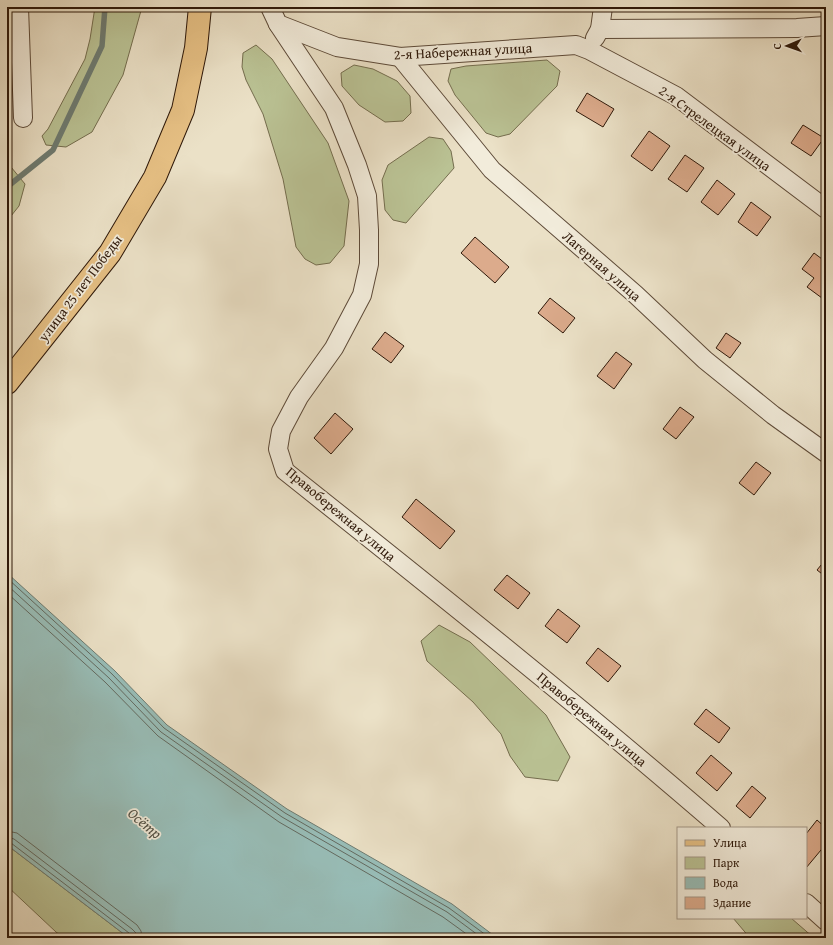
<svg xmlns="http://www.w3.org/2000/svg" width="833" height="945" font-family="'Gentium Book Plus',serif">
<style>
.green{fill:#bac294;stroke:#746d4e}
.water{fill:#98bdb7;stroke:#6e7b71}
.lines{fill:none;stroke-linecap:round;stroke-linejoin:round}
.shore{stroke:#636a60;stroke-width:1}
.stream{stroke:#6e7b71;stroke-width:5.5}
.building{fill:#dcab8c;stroke:#2e1809}
.minor-casing{stroke:#5d4a38;stroke-width:20}
.major-casing{stroke:#2e1809;stroke-width:24}
.minor{stroke:#f2ecdb;stroke-width:18}
.major{stroke:#e6c084;stroke-width:22}
.labels{text-anchor:middle;dominant-baseline:central;stroke-width:3.5;stroke-linejoin:round;paint-order:stroke}
.street-label{font-size:14px;fill:#2e1809;stroke:#f2ecdb}
.water-label{font-size:15px;font-style:italic;fill:#535246;stroke:#f2ecdb}
</style>
<rect width="100%" height="100%" fill="#ebe1c7"/>
<filter id="stains"><feTurbulence type="fractalNoise" baseFrequency=".005" numOctaves="4"/><feColorMatrix values="0 0 0 0 .2 0 0 0 0 .09 0 0 0 0 .02 0 0 0 .5 -.17"/></filter>
<radialGradient id="worn" r=".72"><stop offset=".6" stop-color="#630" stop-opacity="0"/><stop offset="1" stop-color="#630" stop-opacity=".3"/></radialGradient>
<g class="green">
<polygon points="95,7 142,7 123,75 92,132 66,147 46,145 42,136 48,129 85,59 90,39"/>
<polygon points="256,45 272,59 328,143 349,201 344,246 330,263 316,265 305,259 296,247 283,179 263,114 246,80 242,67 243,53"/>
<polygon points="547,60 560,71 557,86 510,134 498,137 486,133 455,95 448,81 451,69 466,66"/>
<polygon points="354,65 373,69 397,81 410,96 411,113 403,121 385,122 359,105 342,86 341,73"/>
<polygon points="429,137 443,139 451,151 454,168 406,223 393,220 385,210 382,180 388,165"/>
<polygon points="7,167 11,167 25,184 19,206 7,221"/>
<polygon points="439,625 470,642 546,715 570,757 558,781 525,777 510,756 501,734 473,702 427,661 421,641"/>
<polygon points="7,845 129,938 64,938 56,932 7,886"/>
<polygon points="733,918 791,918 814,938 750,938"/>
</g>
<polygon class="water" points="7,573 115,671 167,725 287,809 452,904 497,938 129,938 7,845"/>
<g class="lines">
<g class="shore">
<polyline points="7,578 112,674 164,728 285,813 449,908 490,938"/>
<polyline points="7,585 109,678 161,732 282,817 447,912 482,938"/>
<polyline points="7,593 105,682 158,736 279,822 443,917 472,938"/>
<polyline points="7,831 17,833 137,925 141,931 142,938"/>
<polyline points="7,837 14,839 132,929 136,933 136,938"/>
<polyline points="7,842 11,843 129,933 131,938"/>
</g>
<polyline class="stream" points="7,187 53,150 102,46 105,7"/>
</g>
<g class="building">
<polygon points="587,93 614,109 603,127 576,111"/>
<polygon points="803,125 824,138 811,156 791,143"/>
<polygon points="649,131 670,146 652,171 631,156"/>
<polygon points="685,155 704,168 687,192 668,179"/>
<polygon points="717,180 735,194 718,215 701,202"/>
<polygon points="751,202 771,217 757,236 738,222"/>
<polygon points="475,237 509,267 495,283 461,253"/>
<polygon points="814,253 826,262 826,301 807,287 814,278 802,269"/>
<polygon points="550,298 575,318 563,333 538,313"/>
<polygon points="385,332 404,346 391,363 372,349"/>
<polygon points="726,333 741,343 730,358 716,348"/>
<polygon points="616,352 632,364 614,389 597,376"/>
<polygon points="680,407 694,417 676,439 663,429"/>
<polygon points="335,413 353,429 331,454 314,438"/>
<polygon points="756,462 771,473 754,495 739,483"/>
<polygon points="416,499 455,531 440,549 402,517"/>
<polygon points="826,559 826,577 817,570"/>
<polygon points="507,575 530,593 518,609 494,590"/>
<polygon points="558,609 580,626 567,643 545,626"/>
<polygon points="598,648 621,666 608,682 586,663"/>
<polygon points="706,709 730,728 719,743 694,724"/>
<polygon points="711,755 732,773 717,791 696,773"/>
<polygon points="752,786 766,798 750,818 736,806"/>
<polygon points="817,820 826,828 826,844 806,868 806,834"/>
</g>
<g class="lines">
<defs>
<g id="minor">
<polyline points="19,7 23,118"/>
<polyline points="270,7 278,24 337,47 400,57 576,45 589,50 676,96 826,209"/>
<path d="M278,24L334,108L357,165L367,196L369,230V264L362,295L334,348L299,397L281,431L278,449L285,471C432,588 579,705 721,828"/>
<polyline points="600,29 797,28 826,26"/>
<polyline points="595,38 600,29 603,7"/>
<polyline points="400,57 492,170 635,294 705,360 773,415 826,453"/>
<polyline points="806,903 826,921"/>
</g>
<polyline id="major" points="7,383 110,253 155,177 183,110 196,48 200,7"/>
</defs>
<use href="#minor" class="minor-casing"/>
<use href="#major" class="major-casing"/>
<use href="#minor" class="minor"/>
<use href="#major" class="major"/>
</g>
<g class="labels">
<g class="street-label">
<text transform="translate(463 51) rotate(-3)">2-я Набережная улица</text>
<text transform="translate(715 128) rotate(36)">2-я Стрелецкая улица</text>
<text transform="translate(602 266) rotate(41)">Лагерная улица</text>
<text transform="translate(80 288) rotate(-53)">улица 25 лет Победы</text>
<text transform="translate(341 514) rotate(40)">Правобережная улица</text>
<text transform="translate(592 719) rotate(40)">Правобережная улица</text>
</g>
<g class="water-label">
<text transform="translate(145 823) rotate(40)">Осётр</text>
</g>
</g>
<rect width="833" height="945" fill="none" stroke="#ebe1c7" stroke-width="24"/>
<rect x="8" y="8" width="817" height="929" fill="none" stroke="#2e1809" stroke-width="2"/>
<rect x="12" y="12" width="809" height="921" fill="none" stroke="#2e1809"/>
<rect x="677" y="827" width="130" height="92" fill="#f2ecdb" stroke="#a49787"/>
<rect x="685" y="840" width="20" height="6" fill="#e6c084" stroke="#a49787"/>
<text x="713" y="847" font-size="12" fill="#2e1809">Улица</text>
<rect x="685" y="857" width="20" height="12" fill="#bac294" stroke="#a49787"/>
<text x="713" y="867" font-size="12" fill="#2e1809">Парк</text>
<rect x="685" y="877" width="20" height="12" fill="#98bdb7" stroke="#a49787"/>
<text x="713" y="887" font-size="12" fill="#2e1809">Вода</text>
<rect x="685" y="897" width="20" height="12" fill="#dcab8c" stroke="#a49787"/>
<text x="713" y="907" font-size="12" fill="#2e1809">Здание</text>
<g transform="translate(787 46) rotate(268)" stroke="#f2ecdb" stroke-width="3" paint-order="stroke">
<path d="M0-3L7 15L0 10L-7 15Z" fill="#2e1809"/>
<text y="-6" font-size="11" font-weight="bold" text-anchor="middle" fill="#2e1809">С</text>
</g>
<rect width="100%" height="100%" filter="url(#stains)"/>
<rect width="100%" height="100%" fill="url(#worn)"/>
</svg>
